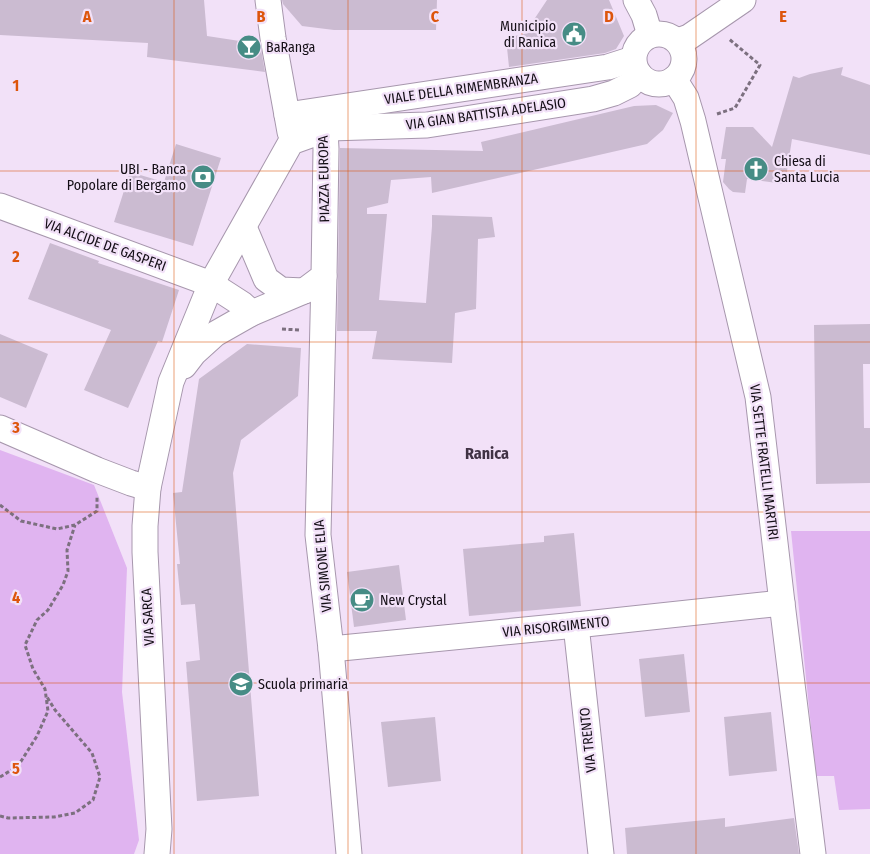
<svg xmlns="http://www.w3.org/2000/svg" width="870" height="854" font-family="'Fira Sans Condensed',sans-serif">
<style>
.green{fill:#e0b4f0}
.building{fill:#cbbbd1}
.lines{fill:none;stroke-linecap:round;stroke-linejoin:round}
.street-casing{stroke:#a797ad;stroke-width:27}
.path{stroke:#7c707f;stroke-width:3;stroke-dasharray:4 2.5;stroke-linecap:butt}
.street{stroke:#fff;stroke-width:25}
.grid{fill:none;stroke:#dd550c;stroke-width:1;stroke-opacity:0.55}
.labels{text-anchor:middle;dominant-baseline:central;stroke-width:4.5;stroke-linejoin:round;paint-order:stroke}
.poi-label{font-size:14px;fill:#140e16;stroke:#f2e1f8;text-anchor:start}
.street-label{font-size:14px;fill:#140e16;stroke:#f2e1f8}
.quarter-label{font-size:16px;font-weight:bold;fill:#403244;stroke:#f2e1f8}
.grid-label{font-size:16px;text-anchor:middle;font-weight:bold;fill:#dd550c;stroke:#f2e1f8;stroke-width:4.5;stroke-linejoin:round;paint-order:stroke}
</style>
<rect width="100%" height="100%" fill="#f2e1f8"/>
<g class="green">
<polygon points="0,450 94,485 127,568 122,692 139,840 134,854 0,854"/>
<polygon points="791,531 870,531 870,809 839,810 834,776 816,776"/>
</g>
<g class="building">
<polygon points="0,0 204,0 207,36 260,44 265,72 147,57 148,43 0,35"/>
<polygon points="282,0 437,0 436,30 334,30 302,26 283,4"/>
<polygon points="547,0 609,0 624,36 616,49 605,53 509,67 506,38 533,32 533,21"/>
<polygon points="843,67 841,75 870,85 870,155 792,139 785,184 747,179 745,193 733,192 729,189 723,182 726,159 721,159 726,127 753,127 772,147 793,76 799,78 810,74"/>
<polygon points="656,105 673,113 663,130 647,144 432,193 431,177 391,180 388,203 367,208 367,214 387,214 379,300 426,303 432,226 432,215 492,217 495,237 478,239 476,309 455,313 452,363 372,359 377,331 337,331 340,148 483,151 481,142 634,106"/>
<polygon points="176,144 221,158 193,246 114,222 130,172 164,182"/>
<polygon points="50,243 99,261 98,263 179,290 162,342 158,341 128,408 84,390 111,330 28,299"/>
<polygon points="870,324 870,364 863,364 864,428 870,428 870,483 816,484 814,325"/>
<polygon points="0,334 48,354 26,408 0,397"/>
<polygon points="247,344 301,348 298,396 241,440 233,473 259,796 197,801 186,662 200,660 195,604 181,605 177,564 180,564 173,493 182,492 199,379"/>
<polygon points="574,533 581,606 469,616 463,549 544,542 544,536"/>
<polygon points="399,565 406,620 354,627 347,572"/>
<polygon points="684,654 690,712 645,717 639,659"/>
<polygon points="771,712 777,771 729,776 724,717"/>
<polygon points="435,717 441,781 388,787 381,722"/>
<polygon points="725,818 725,827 794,818 799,854 627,854 625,828"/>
</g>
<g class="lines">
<defs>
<g id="street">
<polyline points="268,0 273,38 287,115 290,132"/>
<polyline points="636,0 644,15 650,35"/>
<circle cx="659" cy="59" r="25"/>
<polyline points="678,41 689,37 743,0"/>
<polyline points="674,79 686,98 693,121 758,397 782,603 813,854"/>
<polyline points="287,115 608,67 633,59"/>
<polyline points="0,206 211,284 242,304 252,313"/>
<polyline points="244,227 266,279 281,290 304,291"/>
<polyline points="324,276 318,535 331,649 349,854"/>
<polyline points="184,366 194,353 215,334 252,313 304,291 324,276 326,149 325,130"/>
<polyline points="0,428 97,470 131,483 148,488"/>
<polyline points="576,625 601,854"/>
<polyline points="331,649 576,625 782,603"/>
<polyline points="157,854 159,829 145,552 145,526 148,488 171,382 211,284 291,142 330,128 427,125 593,99 614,93 630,85 639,74"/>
</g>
</defs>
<use href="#street" class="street-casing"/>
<g class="path">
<polyline points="717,114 735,108 760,65 729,39"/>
<polyline points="282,329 299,330"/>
<polyline points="0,505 21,521 57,529 75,525 97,511 97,496"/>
<polyline points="0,777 18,766 37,736 48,711 45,689 33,669 25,645 37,620 48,610 63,585 68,571 67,550 75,525"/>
<polyline points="0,816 8,818 54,817 75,813 93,800 100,777 92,753 55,710 47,697"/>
</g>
<use href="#street" class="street"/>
</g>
<path class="grid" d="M174,0V854M348,0V854M522,0V854M696,0V854M0,171H870M0,342H870M0,512H870M0,683H870"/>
<defs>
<symbol id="civic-disc" viewBox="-11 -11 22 22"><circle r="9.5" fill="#468c85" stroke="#f2e1f8"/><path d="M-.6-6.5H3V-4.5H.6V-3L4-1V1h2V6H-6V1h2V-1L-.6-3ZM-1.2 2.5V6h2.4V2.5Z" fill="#fff"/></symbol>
<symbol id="bar-disc" viewBox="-11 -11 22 22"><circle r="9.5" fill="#468c85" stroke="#f2e1f8"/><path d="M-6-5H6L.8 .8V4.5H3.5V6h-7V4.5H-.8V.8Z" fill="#fff"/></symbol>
<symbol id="church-disc" viewBox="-11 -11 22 22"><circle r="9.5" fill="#468c85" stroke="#f2e1f8"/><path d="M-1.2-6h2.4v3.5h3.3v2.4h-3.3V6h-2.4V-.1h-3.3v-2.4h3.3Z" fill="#fff"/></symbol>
<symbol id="bank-disc" viewBox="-11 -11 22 22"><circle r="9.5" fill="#468c85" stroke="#f2e1f8"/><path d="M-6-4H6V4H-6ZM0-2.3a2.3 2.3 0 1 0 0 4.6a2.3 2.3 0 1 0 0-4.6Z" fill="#fff"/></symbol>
<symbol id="cafe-disc" viewBox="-11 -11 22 22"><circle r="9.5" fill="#468c85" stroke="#f2e1f8"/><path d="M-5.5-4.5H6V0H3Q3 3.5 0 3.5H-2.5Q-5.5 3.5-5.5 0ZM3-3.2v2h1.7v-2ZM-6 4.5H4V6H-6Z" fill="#fff"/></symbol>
<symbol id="school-disc" viewBox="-11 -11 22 22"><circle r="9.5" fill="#468c85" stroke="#f2e1f8"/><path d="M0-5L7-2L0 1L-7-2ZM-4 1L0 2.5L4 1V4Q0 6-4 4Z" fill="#fff"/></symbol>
</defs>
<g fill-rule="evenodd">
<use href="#civic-disc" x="560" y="20" width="28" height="28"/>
<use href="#bar-disc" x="235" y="33" width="28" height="28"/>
<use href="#church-disc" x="742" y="155" width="28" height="28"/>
<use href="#bank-disc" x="189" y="163" width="28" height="28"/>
<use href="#cafe-disc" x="348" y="586" width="28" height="28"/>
<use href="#school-disc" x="227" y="670" width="28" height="28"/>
</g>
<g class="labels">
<g class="poi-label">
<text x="556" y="26" text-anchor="end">Municipio<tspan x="556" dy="16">di Ranica</tspan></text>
<text x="266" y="47">BaRanga</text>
<text x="774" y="161">Chiesa di<tspan x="774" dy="16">Santa Lucia</tspan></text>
<text x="186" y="169" text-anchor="end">UBI - Banca<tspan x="186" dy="16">Popolare di Bergamo</tspan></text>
<text x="380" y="600">New Crystal</text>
<text x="258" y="684">Scuola primaria</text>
</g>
<g class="street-label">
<text transform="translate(461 89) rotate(-8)">VIALE DELLA RIMEMBRANZA</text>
<text transform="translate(486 114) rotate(-8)">VIA GIAN BATTISTA ADELASIO</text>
<text transform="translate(324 179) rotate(-91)">PIAZZA EUROPA</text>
<text transform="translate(105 245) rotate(20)">VIA ALCIDE DE GASPERI</text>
<text transform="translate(764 462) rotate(83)">VIA SETTE FRATELLI MARTIRI</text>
<text transform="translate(323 566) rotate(-95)">VIA SIMONE ELIA</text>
<text transform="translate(148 617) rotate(-93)">VIA SARCA</text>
<text transform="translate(556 627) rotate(-6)">VIA RISORGIMENTO</text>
<text transform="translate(588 740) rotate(-96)">VIA TRENTO</text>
</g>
<g class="quarter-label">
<text x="487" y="453">Ranica</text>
</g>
</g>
<g class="grid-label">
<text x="87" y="22">A</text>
<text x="261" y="22">B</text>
<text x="435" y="22">C</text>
<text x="609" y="22">D</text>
<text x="783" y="22">E</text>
<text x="16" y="91">1</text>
<text x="16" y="262">2</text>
<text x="16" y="433">3</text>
<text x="16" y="603">4</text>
<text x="16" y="774">5</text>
</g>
</svg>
